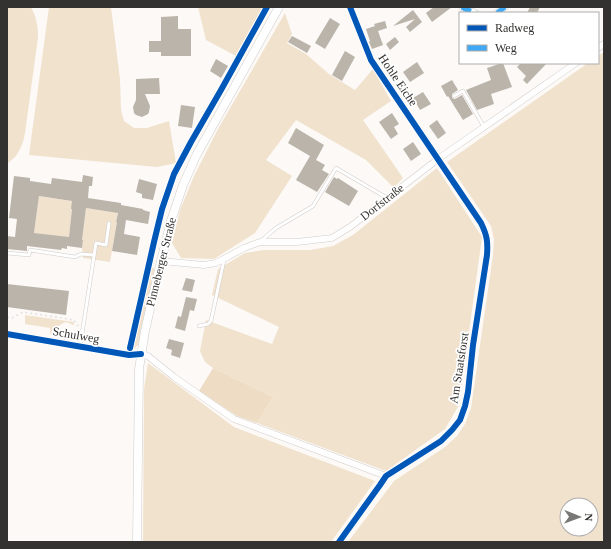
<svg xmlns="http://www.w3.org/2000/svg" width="611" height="549" font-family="Georgia,serif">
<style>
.green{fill:#f1e2ce;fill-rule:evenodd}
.forest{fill:#eeddc4}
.building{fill:#bab4ab;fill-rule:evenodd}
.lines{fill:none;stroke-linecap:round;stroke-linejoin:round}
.lane-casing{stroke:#cfcdcb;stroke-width:4}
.street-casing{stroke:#cfcdcb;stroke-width:7}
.secondary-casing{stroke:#cfcdcb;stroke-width:9}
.path{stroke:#e2e1e1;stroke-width:1.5;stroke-dasharray:2 3;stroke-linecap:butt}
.lane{stroke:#fffefe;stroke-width:3}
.street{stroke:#fffefe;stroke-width:6}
.secondary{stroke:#fffefe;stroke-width:8}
.quiet{stroke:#3fa9f5;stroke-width:5;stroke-dasharray:10 5;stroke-linecap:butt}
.cycleway-casing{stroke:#fff;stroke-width:8}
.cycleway{stroke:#0057b8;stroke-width:6}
.labels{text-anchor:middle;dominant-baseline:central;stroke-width:3.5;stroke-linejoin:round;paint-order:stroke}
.street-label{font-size:12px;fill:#333230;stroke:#fff}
</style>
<rect width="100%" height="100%" fill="#fcf9f6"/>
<g class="green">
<path d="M7,7H31C36,16 38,26 38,37L25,133L23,142L20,149L16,156L7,164Z"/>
<polygon points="49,7 111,7 120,79 121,110 124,121 134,128 147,128 169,121 176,163 157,167 29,155"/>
<polygon points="198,7 264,7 236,56 206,40"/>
<polygon points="285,13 292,34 287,43 306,54 329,74 355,90 373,69 391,101 363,120 403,178 394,188 366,160 296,120 266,160 292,176 255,233 214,259 181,258 172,243 180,210 194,176 218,129"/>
<path d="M604,52V542H348L394,481L445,447L457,436L465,424L471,408L493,255L494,240L491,226L447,162L588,63H598V56ZM567,505H591V529H567Z"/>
<polygon points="437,168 482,237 459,405 445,429 386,471 257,423 273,397 213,368 205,362 200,351 206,320 272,344 279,327 212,295 218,269 245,253 264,250 311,250 333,246 353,235"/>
<polygon points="39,196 72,201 72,209 69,238 34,233"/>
<polygon points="86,208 114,212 118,211 116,222 117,222 110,262 83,258 82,248 83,240 82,240"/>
<polygon points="150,267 154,268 154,271 138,345 133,350 132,349"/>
<path d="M25,315L74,322V325L66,322C58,324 57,329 55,335L50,334V328L25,324Z"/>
<polygon points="148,363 234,427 375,481 331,542 143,542 144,389"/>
</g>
<polygon class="forest" points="213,368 273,397 257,423 237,416 199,391"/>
<g class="building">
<polygon points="434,7 452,7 432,22 426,13"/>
<polygon points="530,7 540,7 537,13 527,13"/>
<polygon points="413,10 422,22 410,32 406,27 415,19 393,26"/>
<polygon points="178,16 178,29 191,29 191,56 161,56 161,52 149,52 149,41 161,41 161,17"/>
<polygon points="330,18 340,24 325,49 315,43"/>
<polygon points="385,21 387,28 378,31 383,45 372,49 369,42 370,41 366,29 375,26 374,24"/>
<polygon points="292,36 311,46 307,53 288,42"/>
<polygon points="395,37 399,42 390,50 386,44"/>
<polygon points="345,51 355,57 342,81 332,75"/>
<polygon points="216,59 228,66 221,78 210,71"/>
<polygon points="417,62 424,73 410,82 403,72"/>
<polygon points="502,63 503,63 512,87 491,94 494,104 477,110 466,90 491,80 487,68"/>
<polygon points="521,63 547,63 527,84 523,80 526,76 517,67"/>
<polygon points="159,78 160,94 145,94 150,106 149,112 148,114 142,117 136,115 134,113 133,107 136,100 136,79"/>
<polygon points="452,80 458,90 452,94 452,98 455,99 462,95 473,114 463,120 448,96 447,97 441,86"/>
<polygon points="423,92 431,104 420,110 413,98"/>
<polygon points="181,105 195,107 192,128 178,126"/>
<polygon points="392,113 399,124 394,127 398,134 391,139 379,122"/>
<polygon points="437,120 446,133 438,139 429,126"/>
<polygon points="296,128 324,145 316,160 325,165 322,170 329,174 317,192 296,180 310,156 288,143"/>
<polygon points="413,142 421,154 411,161 403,149"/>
<path d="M83,175L93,177L92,186H89L88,198L121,203V205L143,209V210L150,212L148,224L126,220L124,234L140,237L137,255L112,251L117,222H116L118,213L86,208L82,240H83L82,248L67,246V249L62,248L61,250L27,246V251L7,249V236L15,237L17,219L9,218L14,176L30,178V181L51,184L52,178L82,182ZM39,196L72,201L71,209H72L69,237L34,233Z"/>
<polygon points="334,177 337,179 338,178 358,191 349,206 325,192"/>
<polygon points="139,179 157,184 153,200 142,198 142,194 136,192"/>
<polygon points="186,278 195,280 192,292 182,290"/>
<polygon points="7,284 69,291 66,315 7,307"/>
<polygon points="186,297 197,299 194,311 190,310 185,331 175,328 178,316 181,317"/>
<polygon points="169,339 184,343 180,358 171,355 172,350 166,348"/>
</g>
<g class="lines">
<defs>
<g id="lane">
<polyline points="454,96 463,91 484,127"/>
<polyline points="261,241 276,228 313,206 336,168 387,198"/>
<polyline points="7,253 29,255 30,250 75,257 81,254 94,255"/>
<polyline points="199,326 208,324 211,321 224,260"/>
<polyline points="65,344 68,332"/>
<polyline points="80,347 96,243 106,245 109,223"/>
</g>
<g id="street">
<polyline points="462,7 465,9 476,13"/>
<polyline points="497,13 505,7"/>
<polyline points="598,48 604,44"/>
<polyline points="161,261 204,265 216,263 244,248 260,242 297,242 332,238 350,227 438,159 576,63"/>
<polyline points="7,334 129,355 141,354 148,356 174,377 234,419 386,476"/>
<path d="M339,542L380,485L386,476L441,441L452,430L460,420L465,406L468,392L473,345L487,255C488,242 487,235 481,223L371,60L350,7"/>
</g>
<polyline id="secondary" points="137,542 139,369 145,331 161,261 171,221 183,185 197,154 279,7"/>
</defs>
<use href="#lane" class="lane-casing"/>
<use href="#street" class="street-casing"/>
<use href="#secondary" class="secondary-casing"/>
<g class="path">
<polyline points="7,317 12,318 23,312 74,320 78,326"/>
<polyline points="87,340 97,342"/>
</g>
<use href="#lane" class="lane"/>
<use href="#street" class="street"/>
<use href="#secondary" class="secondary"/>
<g class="quiet">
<polyline points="462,7 465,9 476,13"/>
<polyline points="497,13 505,7"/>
</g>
<defs>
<g id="cycleway">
<polyline points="7,334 129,355 141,354"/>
<polyline points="130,348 154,242 162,209 174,174 191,142 221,90 267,7"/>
<path d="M339,542L380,485L386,476L441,441L452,430L460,420L465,406L468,392L473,345L487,255C488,242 487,235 481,223L371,60L350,7"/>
</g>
</defs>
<use href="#cycleway" class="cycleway-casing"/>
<use href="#cycleway" class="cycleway"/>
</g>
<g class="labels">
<g class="street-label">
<text transform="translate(398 80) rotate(56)">Hohle Eiche</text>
<text transform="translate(382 202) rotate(-38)">Dorfstraße</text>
<text transform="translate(161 262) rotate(-76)">Pinneberger Straße</text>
<text transform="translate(76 335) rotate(10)">Schulweg</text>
<text transform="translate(459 368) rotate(-81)">Am Staatsforst</text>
</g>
</g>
<rect width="611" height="549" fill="none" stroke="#333230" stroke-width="16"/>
<rect x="459" y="12" width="140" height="52" fill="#ffffff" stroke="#adadac"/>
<rect x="467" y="25" width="20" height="6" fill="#0057b8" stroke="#adadac"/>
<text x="495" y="32" font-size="12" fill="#333230">Radweg</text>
<rect x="467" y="45" width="20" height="6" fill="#3fa9f5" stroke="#adadac"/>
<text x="495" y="52" font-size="12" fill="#333230">Weg</text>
<g transform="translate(579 517) rotate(91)"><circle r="19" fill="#ffffff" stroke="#adadac"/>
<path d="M0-3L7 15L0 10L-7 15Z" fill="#797875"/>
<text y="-6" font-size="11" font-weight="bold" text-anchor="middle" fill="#333230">N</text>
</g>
</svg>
